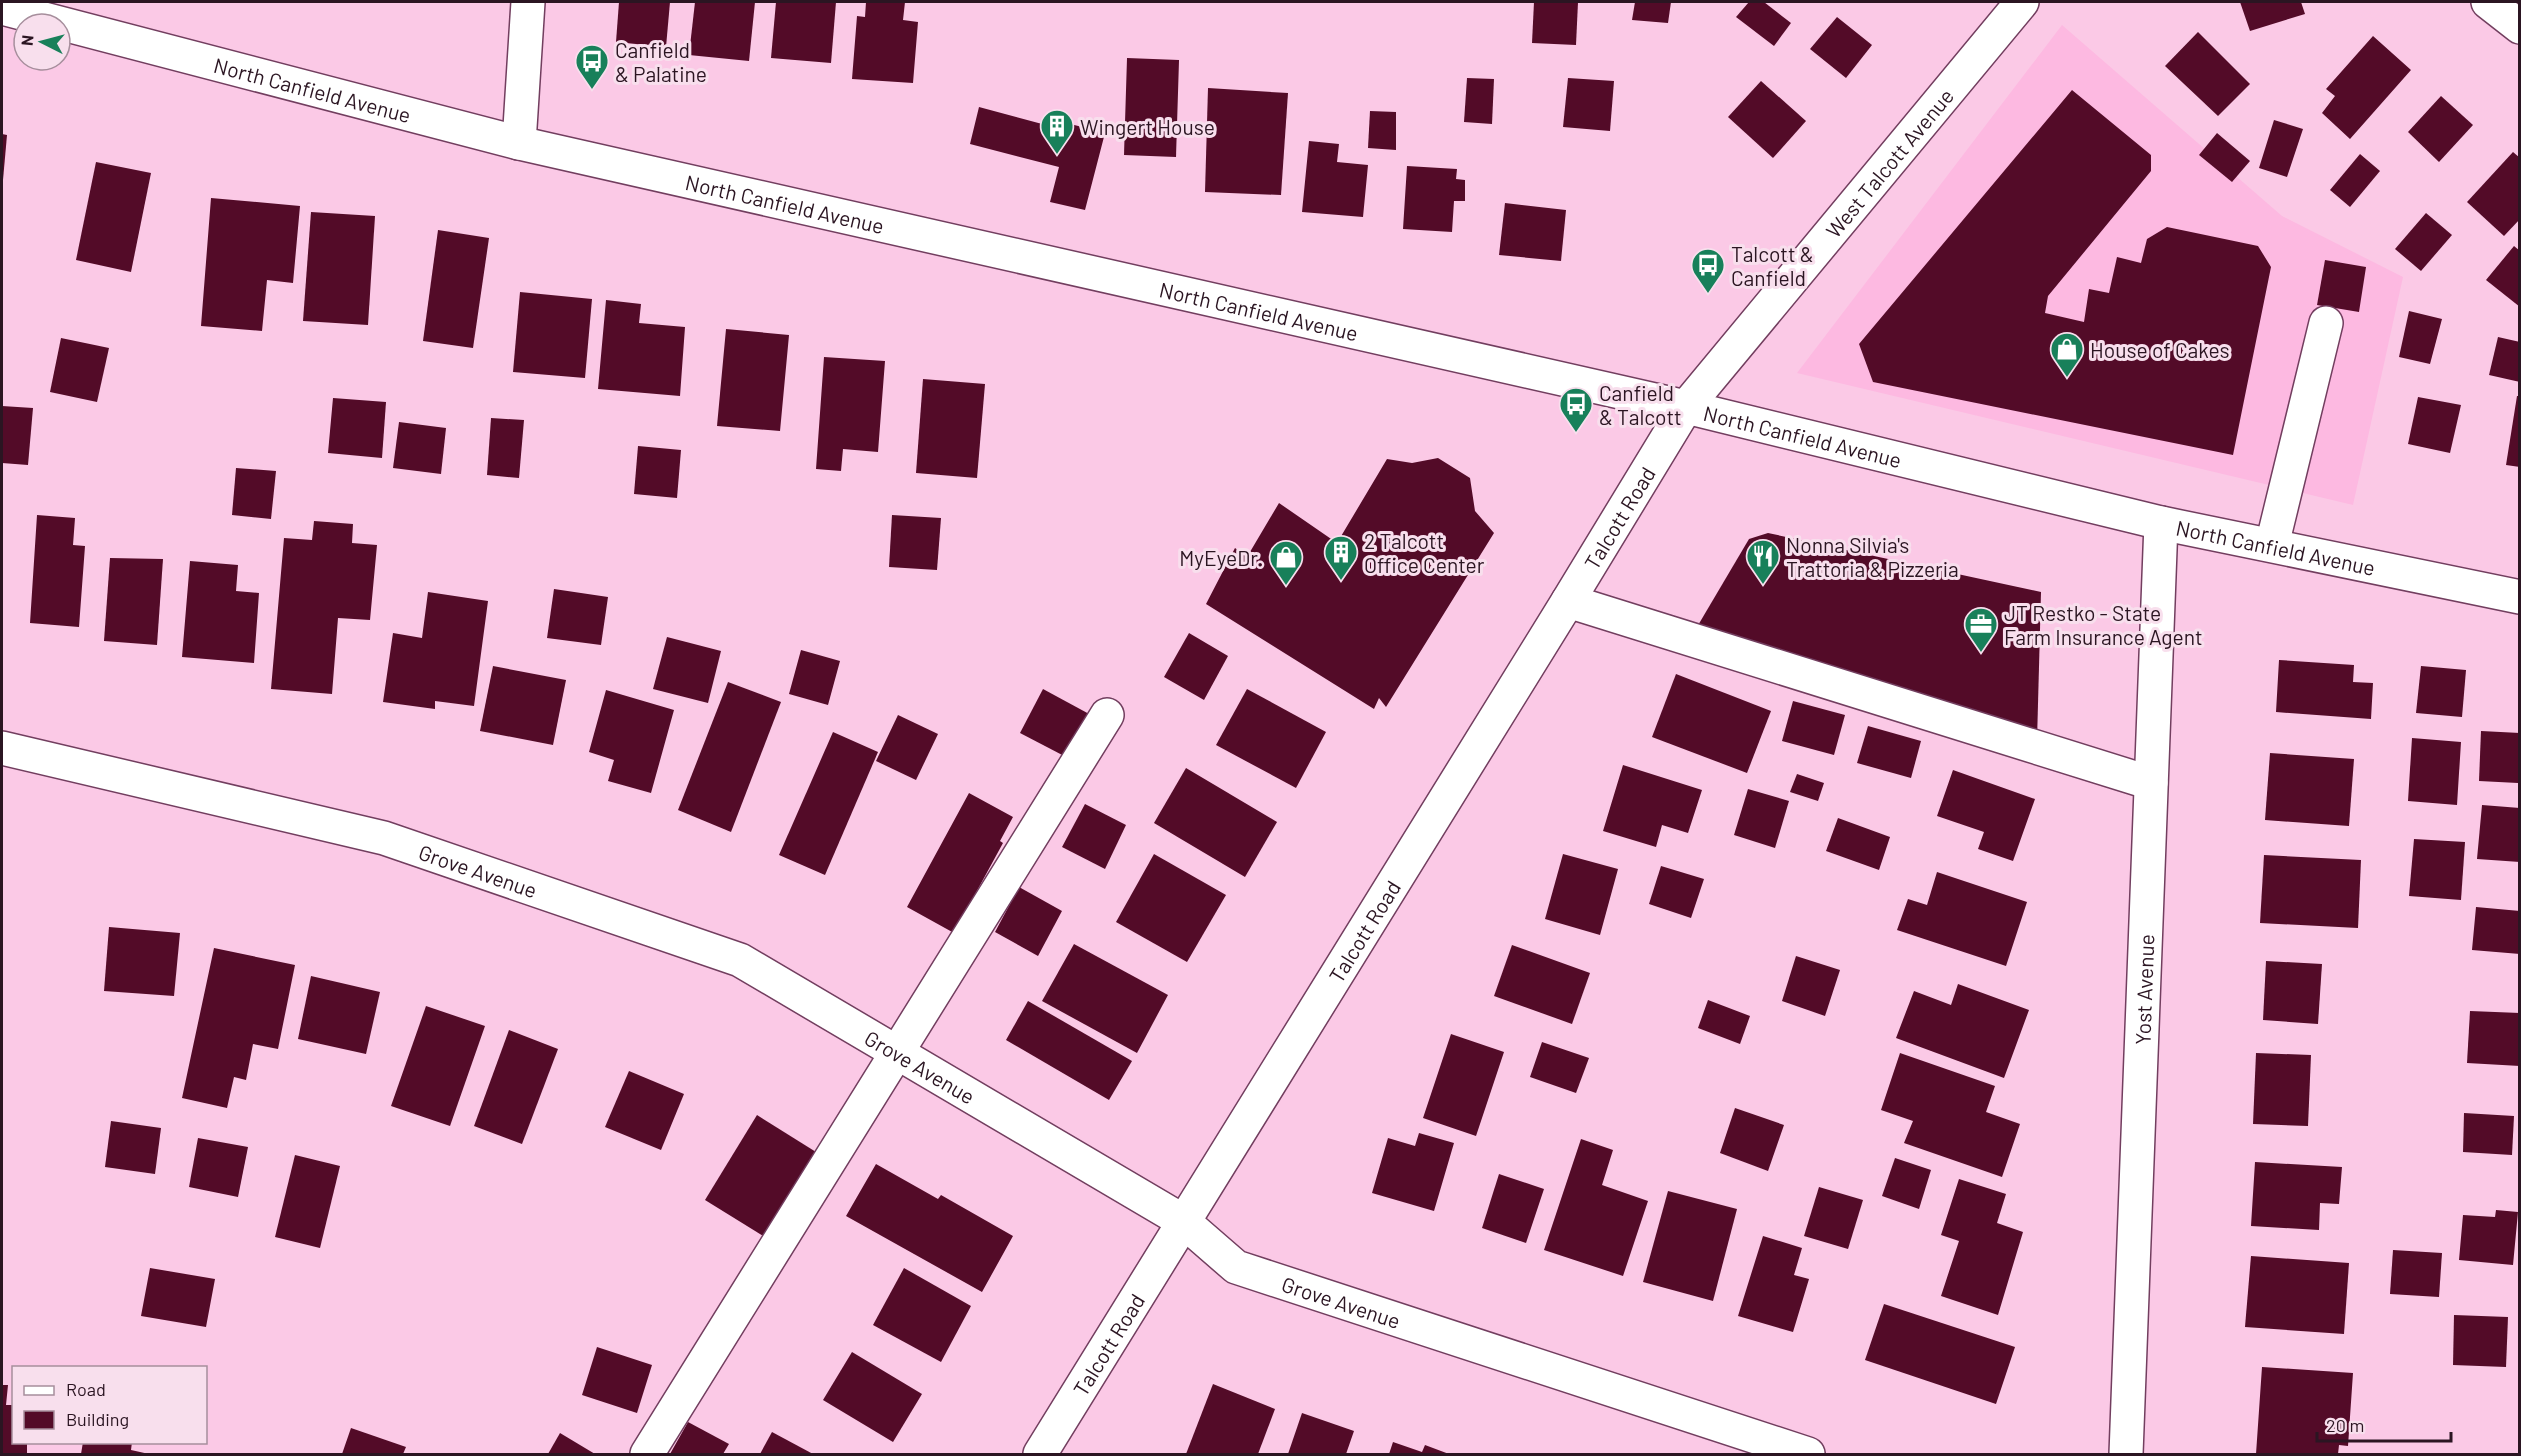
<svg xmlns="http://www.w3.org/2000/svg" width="2521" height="1456" font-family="Barlow,sans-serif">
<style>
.built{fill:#fdb9e1}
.building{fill:#530b28}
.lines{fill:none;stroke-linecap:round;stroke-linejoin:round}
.minor-casing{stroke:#723e5f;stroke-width:36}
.minor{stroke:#fff;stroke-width:33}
.labels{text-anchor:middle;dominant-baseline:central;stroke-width:6;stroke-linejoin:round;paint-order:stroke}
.poi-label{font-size:21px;fill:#2b1522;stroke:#f8dfed;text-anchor:start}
.street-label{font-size:21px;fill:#2b1522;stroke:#f8dfed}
</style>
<rect width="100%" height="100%" fill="#fbc9e6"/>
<polygon class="built" points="2062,25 2282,216 2403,277 2353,505 1797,373"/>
<g class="building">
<polygon points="619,2 670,2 666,47 616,42"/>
<polygon points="695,2 755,2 749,61 689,55"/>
<polygon points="776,2 836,2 831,63 771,58"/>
<polygon points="866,2 905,2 903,20 918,22 913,83 852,79 857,16 865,17"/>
<polygon points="1534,2 1578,2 1576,45 1532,43"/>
<polygon points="1635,2 1671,2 1668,23 1632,20"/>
<polygon points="1749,2 1764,2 1791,23 1774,46 1736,17"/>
<polygon points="2240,2 2301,2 2305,14 2250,31"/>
<polygon points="1837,17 1872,45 1846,78 1810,49"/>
<polygon points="2198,32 2250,84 2218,116 2165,66"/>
<polygon points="2373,36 2411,70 2350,139 2322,113 2335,96 2326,89"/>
<polygon points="1127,58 1179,60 1176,157 1124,155"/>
<polygon points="1467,78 1494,79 1492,124 1464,122"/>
<polygon points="1568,78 1614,81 1610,131 1563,127"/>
<polygon points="1761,81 1806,121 1773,158 1728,117"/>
<polygon points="1208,88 1288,93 1281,195 1205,192"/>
<polygon points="2072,90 2151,155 2151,171 2048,296 2045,313 2084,322 2089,289 2109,293 2117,257 2141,263 2147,239 2167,227 2258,246 2271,267 2233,455 1873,382 1859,344"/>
<polygon points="2441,96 2473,125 2439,162 2408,132"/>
<polygon points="979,107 1057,128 1059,121 1105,133 1085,210 1050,202 1059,167 970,144"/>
<polygon points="1370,111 1396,112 1396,150 1368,148"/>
<polygon points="2274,120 2303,129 2287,177 2259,168"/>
<polygon points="2217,133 2250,161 2232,182 2199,155"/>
<polygon points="2,134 7,135 3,180 2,180"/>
<polygon points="1309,141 1339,144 1337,162 1368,165 1363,217 1302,212"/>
<polygon points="2513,152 2520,158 2520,219 2504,236 2467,202"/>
<polygon points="2360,154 2380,171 2350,207 2330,190"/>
<polygon points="96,162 151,173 131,272 76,260"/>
<polygon points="1407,166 1457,169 1456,179 1465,180 1465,201 1454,201 1452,232 1403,229"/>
<polygon points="211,198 300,206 293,283 267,280 262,331 201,326"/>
<polygon points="1505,203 1566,210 1561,261 1499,255"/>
<polygon points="311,212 375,216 368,325 303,321"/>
<polygon points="2426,213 2452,235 2421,271 2395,249"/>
<polygon points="438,230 489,238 473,348 423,341"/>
<polygon points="2514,246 2520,251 2520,307 2486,280"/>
<polygon points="2325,260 2366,267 2359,312 2317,305"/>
<polygon points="520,292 592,299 585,378 513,372"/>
<polygon points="606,300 641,304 639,323 685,327 680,396 598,389"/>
<polygon points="2409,311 2442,319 2430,364 2399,357"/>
<polygon points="726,329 789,335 780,431 717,426"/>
<polygon points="2498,337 2520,342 2520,382 2489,375"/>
<polygon points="61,338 109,348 97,402 50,392"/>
<polygon points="824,357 885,361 878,452 843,449 841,471 816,469"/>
<polygon points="923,379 985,384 977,478 916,473"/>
<polygon points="2517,396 2520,396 2520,467 2506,465"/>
<polygon points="2418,397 2461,405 2450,453 2408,444"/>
<polygon points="333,398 386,402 382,458 328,453"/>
<polygon points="2,406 33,408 28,465 2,463"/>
<polygon points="491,418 524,420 519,478 487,475"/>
<polygon points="399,422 446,428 441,474 393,468"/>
<polygon points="638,446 681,450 677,498 634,494"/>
<polygon points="1438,458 1470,478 1475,511 1494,533 1386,707 1379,698 1374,709 1206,604 1235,548 1247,557 1279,503 1337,543 1387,459 1412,463"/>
<polygon points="236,468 276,471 271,519 232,515"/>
<polygon points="37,515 75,518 73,545 85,546 79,627 30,623"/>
<polygon points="892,515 941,518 937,570 889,567"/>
<polygon points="314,521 353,524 352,543 377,545 370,620 338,618 332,694 271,689 284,538 312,540"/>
<polygon points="1768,533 2041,592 2037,741 1697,627 1749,539"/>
<polygon points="110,558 163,559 157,645 104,641"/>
<polygon points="190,561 238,565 236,591 259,593 254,663 182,657"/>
<polygon points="554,589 608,597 601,645 547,638"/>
<polygon points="428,592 488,601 474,706 435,701 435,709 383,702 393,633 422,638"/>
<polygon points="1189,633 1228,656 1204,700 1164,677"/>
<polygon points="667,637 721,651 708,703 653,689"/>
<polygon points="801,650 840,661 828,705 789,694"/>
<polygon points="2279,660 2354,665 2353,682 2373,683 2371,719 2276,712"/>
<polygon points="493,666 566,680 553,745 480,731"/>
<polygon points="2421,666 2466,670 2462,717 2416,713"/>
<polygon points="1676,674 1771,711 1747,773 1652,737"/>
<polygon points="728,682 781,702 731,832 678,810"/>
<polygon points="1043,689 1091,715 1068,758 1020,733"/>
<polygon points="1247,689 1326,732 1296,788 1216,745"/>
<polygon points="606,690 674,710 651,793 608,781 614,760 589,752"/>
<polygon points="1793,701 1845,715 1834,755 1782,741"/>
<polygon points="898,715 938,734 916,780 876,761"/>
<polygon points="1868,726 1921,741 1911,778 1857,763"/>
<polygon points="2481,731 2520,733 2518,783 2479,781"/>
<polygon points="833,732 878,752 825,875 779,855"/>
<polygon points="2412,738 2461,742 2457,805 2408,801"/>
<polygon points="2270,753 2354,759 2349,826 2265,820"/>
<polygon points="1623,765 1702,790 1688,833 1662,825 1656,847 1603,831"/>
<polygon points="1186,768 1277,822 1245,877 1154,823"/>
<polygon points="1953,770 2035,799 2013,861 1978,849 1984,832 1937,816"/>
<polygon points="1797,774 1824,783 1818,801 1790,792"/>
<polygon points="1748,789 1789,801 1775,848 1734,835"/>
<polygon points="969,793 1013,817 1000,841 1003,843 954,933 907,907"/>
<polygon points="1085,804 1126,825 1105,869 1062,847"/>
<polygon points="2482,805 2520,808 2520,862 2477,859"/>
<polygon points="1838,818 1890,837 1879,870 1826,851"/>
<polygon points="2414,839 2465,842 2461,900 2409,896"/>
<polygon points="1154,854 1226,895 1187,962 1116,922"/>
<polygon points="1563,854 1618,869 1600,935 1545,919"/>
<polygon points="2264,855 2361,860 2358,928 2260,923"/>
<polygon points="1661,866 1704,879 1691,918 1649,904"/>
<polygon points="1937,872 2027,902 2006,966 1897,930 1908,899 1927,905"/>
<polygon points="1019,887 1062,911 1038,956 995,932"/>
<polygon points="2476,907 2520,911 2520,954 2472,950"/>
<polygon points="109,927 180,933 174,996 104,991"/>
<polygon points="1074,944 1168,995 1137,1053 1042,1001"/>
<polygon points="1512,945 1590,973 1572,1024 1494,996"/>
<polygon points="214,948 295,965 278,1049 253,1044 246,1080 234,1077 227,1108 182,1098"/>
<polygon points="1796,956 1840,970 1825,1016 1782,1001"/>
<polygon points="2266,961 2322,964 2318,1024 2263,1020"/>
<polygon points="311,976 380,992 366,1054 298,1039"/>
<polygon points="1958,984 2029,1010 2004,1078 1896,1038 1914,991 1951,1005"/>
<polygon points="1708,1000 1750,1016 1740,1044 1698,1028"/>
<polygon points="1028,1001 1132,1061 1109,1100 1006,1040"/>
<polygon points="426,1006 485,1026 450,1126 391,1106"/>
<polygon points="2470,1011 2520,1013 2520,1066 2467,1063"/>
<polygon points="509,1030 558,1049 522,1144 474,1126"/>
<polygon points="1451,1034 1504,1052 1476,1136 1423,1118"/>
<polygon points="1542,1042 1589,1058 1576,1093 1530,1077"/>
<polygon points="1900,1053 1995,1086 1986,1112 2020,1124 2002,1177 1904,1143 1913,1121 1881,1110"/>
<polygon points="2256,1053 2311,1055 2308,1126 2253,1124"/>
<polygon points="629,1071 684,1094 661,1150 605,1127"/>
<polygon points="1735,1108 1784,1125 1768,1171 1720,1153"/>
<polygon points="2464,1113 2514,1116 2512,1155 2463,1152"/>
<polygon points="757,1115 816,1152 765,1237 705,1200"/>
<polygon points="111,1121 161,1128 155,1174 105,1167"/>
<polygon points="1419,1133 1454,1143 1434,1211 1372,1193 1388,1138 1415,1146"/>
<polygon points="198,1138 248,1147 238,1197 189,1187"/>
<polygon points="1581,1139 1613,1150 1602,1185 1648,1201 1623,1276 1544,1250"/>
<polygon points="295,1155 340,1166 320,1248 275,1237"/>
<polygon points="1895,1158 1931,1170 1919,1209 1882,1196"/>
<polygon points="2255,1162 2342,1167 2339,1204 2320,1203 2319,1230 2251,1226"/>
<polygon points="876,1164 938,1199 941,1195 1013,1236 982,1292 846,1216"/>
<polygon points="1499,1174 1544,1189 1526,1243 1482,1228"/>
<polygon points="1959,1179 2006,1194 1997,1223 2023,1232 1998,1315 1941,1296 1959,1241 1941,1235"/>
<polygon points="1819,1187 1863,1200 1848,1249 1804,1236"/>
<polygon points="1668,1191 1737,1209 1713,1301 1643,1282"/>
<polygon points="2496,1210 2518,1212 2513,1265 2459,1260 2463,1215 2495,1217"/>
<polygon points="1763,1236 1802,1248 1794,1275 1809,1279 1793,1332 1738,1316"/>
<polygon points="2393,1250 2442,1253 2439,1297 2390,1294"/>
<polygon points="2251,1256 2349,1263 2344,1334 2245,1327"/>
<polygon points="150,1268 215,1279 206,1327 141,1316"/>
<polygon points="904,1268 971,1306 941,1362 873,1325"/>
<polygon points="1884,1304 2015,1347 1996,1404 1865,1360"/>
<polygon points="2454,1315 2508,1317 2506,1367 2453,1365"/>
<polygon points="597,1347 652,1365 637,1413 582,1395"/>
<polygon points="852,1352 922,1394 893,1442 823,1400"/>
<polygon points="2262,1367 2353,1373 2348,1446 2339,1445 2338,1454 2256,1454"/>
<polygon points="1213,1384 1275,1409 1258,1454 1186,1454"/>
<polygon points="2,1385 8,1385 6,1405 14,1405 14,1442 27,1442 27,1454 2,1454"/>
<polygon points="1302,1413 1354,1431 1346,1454 1288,1454"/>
<polygon points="688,1422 729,1444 723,1454 670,1454"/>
<polygon points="351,1428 406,1447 403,1454 342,1454"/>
<polygon points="772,1432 813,1454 760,1454"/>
<polygon points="560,1433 595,1454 548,1454"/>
<polygon points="83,1442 132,1442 131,1450 149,1454 81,1454"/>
<polygon points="1393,1442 1422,1452 1425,1445 1449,1454 1389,1454"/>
</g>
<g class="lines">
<defs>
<g id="minor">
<polyline points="2488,2 2520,27"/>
<path id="s1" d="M2,8L519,143L1686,407L2161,523L2520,597"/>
<polyline points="519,143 528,2"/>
<polyline points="2272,545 2326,323"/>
<polyline points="1568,601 2151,783"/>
<path id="s2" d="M2,748L384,838L740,960L1183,1221L1236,1267L1808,1454"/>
<polyline points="647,1454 1107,715"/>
<path id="s3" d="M1040,1454L1568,601L1686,407L2022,2"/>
<path id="s4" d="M2126,1454L2161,523"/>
</g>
</defs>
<use href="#minor" class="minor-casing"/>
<use href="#minor" class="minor"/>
</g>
<defs>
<symbol id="bus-pin" viewBox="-11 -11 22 30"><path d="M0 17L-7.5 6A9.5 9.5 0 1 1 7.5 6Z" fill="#18805a" stroke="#f8dfed"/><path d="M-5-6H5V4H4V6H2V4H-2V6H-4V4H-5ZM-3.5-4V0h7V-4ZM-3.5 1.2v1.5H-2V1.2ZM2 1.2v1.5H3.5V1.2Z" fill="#fff"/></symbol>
<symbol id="building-pin" viewBox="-11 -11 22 30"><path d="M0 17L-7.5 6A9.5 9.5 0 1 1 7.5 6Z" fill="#18805a" stroke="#f8dfed"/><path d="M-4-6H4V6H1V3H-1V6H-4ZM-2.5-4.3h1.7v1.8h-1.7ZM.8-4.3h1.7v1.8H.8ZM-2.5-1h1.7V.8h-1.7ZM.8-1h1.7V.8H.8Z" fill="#fff"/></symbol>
<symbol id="shop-pin" viewBox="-11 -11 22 30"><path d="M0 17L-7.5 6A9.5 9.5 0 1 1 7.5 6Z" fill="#18805a" stroke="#f8dfed"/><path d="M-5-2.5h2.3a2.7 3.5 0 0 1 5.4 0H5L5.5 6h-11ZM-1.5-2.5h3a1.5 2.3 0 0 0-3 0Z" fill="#fff"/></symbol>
<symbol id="restaurant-pin" viewBox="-11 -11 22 30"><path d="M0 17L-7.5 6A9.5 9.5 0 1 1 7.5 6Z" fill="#18805a" stroke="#f8dfed"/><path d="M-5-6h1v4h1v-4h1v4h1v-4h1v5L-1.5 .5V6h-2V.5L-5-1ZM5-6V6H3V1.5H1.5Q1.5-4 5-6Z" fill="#fff"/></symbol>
<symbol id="office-pin" viewBox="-11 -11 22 30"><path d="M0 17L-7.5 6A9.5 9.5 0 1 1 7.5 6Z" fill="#18805a" stroke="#f8dfed"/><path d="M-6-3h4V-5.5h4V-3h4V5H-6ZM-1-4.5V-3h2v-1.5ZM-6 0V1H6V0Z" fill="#fff"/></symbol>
</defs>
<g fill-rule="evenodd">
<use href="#bus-pin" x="573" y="42" width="38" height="52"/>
<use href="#building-pin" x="1038" y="107" width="38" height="52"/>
<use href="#bus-pin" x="1689" y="246" width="38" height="52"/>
<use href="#shop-pin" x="2048" y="330" width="38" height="52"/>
<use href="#bus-pin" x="1557" y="385" width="38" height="52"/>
<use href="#building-pin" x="1322" y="533" width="38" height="52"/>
<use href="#restaurant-pin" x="1744" y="537" width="38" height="52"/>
<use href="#shop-pin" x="1267" y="538" width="38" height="52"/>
<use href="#office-pin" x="1962" y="605" width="38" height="52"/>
</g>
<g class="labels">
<g class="poi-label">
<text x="615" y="49">Canfield<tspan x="615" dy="24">&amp; Palatine</tspan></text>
<text x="1080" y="126">Wingert House</text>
<text x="1731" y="253">Talcott &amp;<tspan x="1731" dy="24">Canfield</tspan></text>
<text x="2090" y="349">House of Cakes</text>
<text x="1599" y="392">Canfield<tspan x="1599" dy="24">&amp; Talcott</tspan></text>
<text x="1364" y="540">2 Talcott<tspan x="1364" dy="24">Office Center</tspan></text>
<text x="1786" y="544">Nonna Silvia's<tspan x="1786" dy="24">Trattoria &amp; Pizzeria</tspan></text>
<text x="1263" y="557" text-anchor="end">MyEyeDr.</text>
<text x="2004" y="612">JT Restko - State<tspan x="2004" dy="24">Farm Insurance Agent</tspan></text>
</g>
<g class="street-label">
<text stroke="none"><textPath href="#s1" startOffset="321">North Canfield Avenue</textPath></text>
<text stroke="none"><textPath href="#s3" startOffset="1548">West Talcott Avenue</textPath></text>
<text stroke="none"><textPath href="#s1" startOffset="807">North Canfield Avenue</textPath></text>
<text stroke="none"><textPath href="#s1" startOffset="1293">North Canfield Avenue</textPath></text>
<text stroke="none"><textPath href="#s1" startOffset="1851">North Canfield Avenue</textPath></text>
<text stroke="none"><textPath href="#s3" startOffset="1101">Talcott Road</textPath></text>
<text stroke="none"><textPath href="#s1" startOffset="2337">North Canfield Avenue</textPath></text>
<text stroke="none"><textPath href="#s2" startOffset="492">Grove Avenue</textPath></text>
<text stroke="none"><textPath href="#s3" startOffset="615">Talcott Road</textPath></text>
<text stroke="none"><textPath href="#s4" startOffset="465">Yost Avenue</textPath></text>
<text stroke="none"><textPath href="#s2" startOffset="978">Grove Avenue</textPath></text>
<text stroke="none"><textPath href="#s2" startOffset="1464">Grove Avenue</textPath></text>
<text stroke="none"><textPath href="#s3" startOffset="129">Talcott Road</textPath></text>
</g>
</g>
<rect width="2521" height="1456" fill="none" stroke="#2b1522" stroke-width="6"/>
<rect x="12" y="1366" width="195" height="78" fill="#f8dfed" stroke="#a68e9c" stroke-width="1.5"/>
<rect x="24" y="1386" width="30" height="9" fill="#ffffff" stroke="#a68e9c" stroke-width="1.5"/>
<text x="66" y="1396" font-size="18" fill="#2b1522">Road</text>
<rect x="24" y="1411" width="30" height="18" fill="#530b28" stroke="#a68e9c" stroke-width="1.5"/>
<text x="66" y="1426" font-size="18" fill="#2b1522">Building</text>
<g transform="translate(42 42) rotate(276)"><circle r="28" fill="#f8dfed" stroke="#a68e9c" stroke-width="1.5"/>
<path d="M0-4.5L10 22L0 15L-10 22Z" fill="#18805a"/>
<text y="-9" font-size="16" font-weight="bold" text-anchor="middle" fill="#2b1522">N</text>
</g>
<path d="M2317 1432v9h134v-9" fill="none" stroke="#2b1522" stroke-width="3"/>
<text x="2326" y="1432" font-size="18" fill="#2b1522" stroke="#f8dfed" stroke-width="4.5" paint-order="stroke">20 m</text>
</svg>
